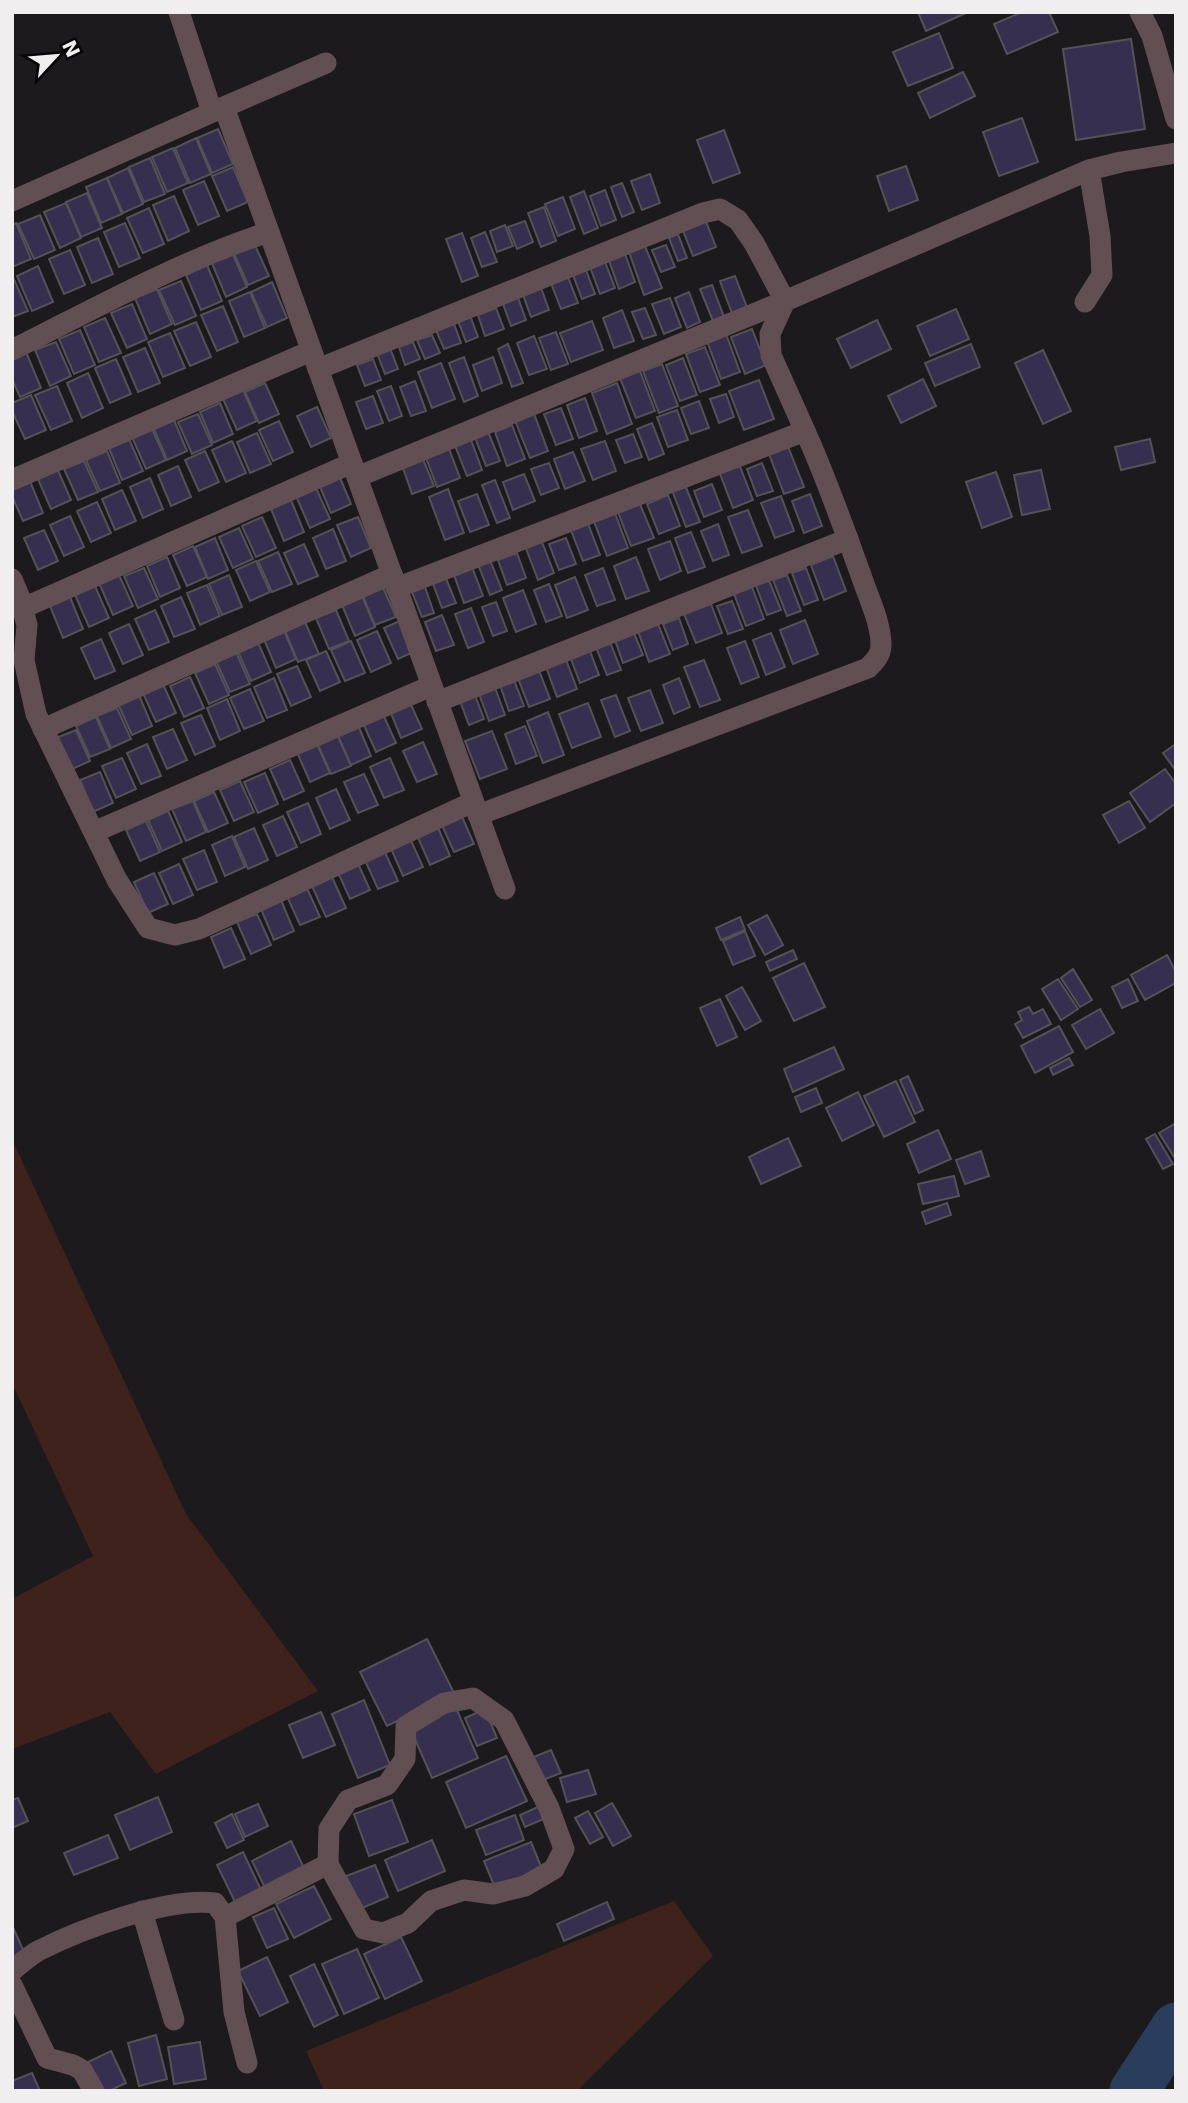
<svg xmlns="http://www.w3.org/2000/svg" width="1188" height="2103" font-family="'DejaVu Sans',sans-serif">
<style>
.green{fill:#3f221c}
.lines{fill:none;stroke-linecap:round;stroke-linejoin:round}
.river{stroke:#2b3d5c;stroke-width:49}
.building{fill:#372f50;stroke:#535256;stroke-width:2}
.minor{stroke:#624f54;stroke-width:21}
</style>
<rect width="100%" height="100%" fill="#1d1a1d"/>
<g class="green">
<polygon points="12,1145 15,1146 186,1514 318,1691 156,1774 110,1712 12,1749 12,1599 93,1556 12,1383"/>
<polygon points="674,1901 713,1956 577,2091 324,2091 306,2051"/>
</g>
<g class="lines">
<polyline class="river" points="1134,2091 1176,2027"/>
</g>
<g class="building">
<polygon points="918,12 966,12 966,13 926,31"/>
<polygon points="1022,12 1049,12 1058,32 1007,54 994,24"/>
<polygon points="939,33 953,68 908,86 893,52"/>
<polygon points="1131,39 1145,129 1076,140 1063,49"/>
<polygon points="963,72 975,96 930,118 918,93"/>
<polygon points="1022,118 1038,162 999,176 983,132"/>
<polygon points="218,129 233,164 212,173 197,138"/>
<polygon points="724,130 740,173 713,183 697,140"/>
<polygon points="196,138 211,174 190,183 175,148"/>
<polygon points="173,148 188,183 167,192 152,157"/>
<polygon points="150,158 165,194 144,202 129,167"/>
<polygon points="906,166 918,200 889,211 877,176"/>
<polygon points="233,167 248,202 227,211 212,176"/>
<polygon points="128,168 143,204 123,213 107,178"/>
<polygon points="650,174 660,203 642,210 631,181"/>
<polygon points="107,178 122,214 101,223 86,187"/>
<polygon points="204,181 219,216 198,225 183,190"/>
<polygon points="622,183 634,212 622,217 611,187"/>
<polygon points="605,190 616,220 601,226 590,196"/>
<polygon points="584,191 598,228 584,234 570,197"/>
<polygon points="87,193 102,228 81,237 66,202"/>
<polygon points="174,196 189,231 168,241 153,205"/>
<polygon points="563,197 575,229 558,236 545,204"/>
<polygon points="66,203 81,238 60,248 44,212"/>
<polygon points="544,207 556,241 541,247 528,213"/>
<polygon points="149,208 164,244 143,253 127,218"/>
<polygon points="40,215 55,250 34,259 18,224"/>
<polygon points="705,219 716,247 693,256 682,228"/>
<polygon points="525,221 533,242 517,249 508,227"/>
<polygon points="16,223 31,259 12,267 12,225"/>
<polygon points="125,223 140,258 119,267 104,232"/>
<polygon points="505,225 513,246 497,252 490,231"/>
<polygon points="485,232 497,262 482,267 471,238"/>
<polygon points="462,233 478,276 462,282 446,239"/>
<polygon points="678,234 687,258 678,261 669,238"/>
<polygon points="98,238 113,274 92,283 77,247"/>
<polygon points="253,241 269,276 248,285 232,249"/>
<polygon points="666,245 675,267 661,272 652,250"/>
<polygon points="645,246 662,288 644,295 629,252"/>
<polygon points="70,250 85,285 64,294 49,259"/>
<polygon points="624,251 635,282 619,289 608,258"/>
<polygon points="232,252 247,287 226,297 211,261"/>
<polygon points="604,259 615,288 600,294 589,264"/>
<polygon points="207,265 222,301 201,310 186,275"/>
<polygon points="38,266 53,302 32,311 17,276"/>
<polygon points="586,270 595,294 582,299 573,275"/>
<polygon points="566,272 578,303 561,309 549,278"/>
<polygon points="12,275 28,311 12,317"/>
<polygon points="735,276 748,310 733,316 720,281"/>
<polygon points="181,281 196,316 175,325 159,290"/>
<polygon points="272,282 287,318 267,327 251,292"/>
<polygon points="540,285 549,310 531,317 522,292"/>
<polygon points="712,285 724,317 713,321 700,289"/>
<polygon points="157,289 172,324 150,334 135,298"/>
<polygon points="250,292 265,328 244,337 229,301"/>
<polygon points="516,292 526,320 511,326 501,298"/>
<polygon points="689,292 700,322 687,328 675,298"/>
<polygon points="670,298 681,327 664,334 652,304"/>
<polygon points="132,304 147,339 127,348 111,313"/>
<polygon points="223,306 238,342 217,351 201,315"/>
<polygon points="496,308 504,329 485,336 478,315"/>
<polygon points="645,308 656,335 643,339 632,312"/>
<polygon points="956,309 969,339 930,356 917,326"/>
<polygon points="468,310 478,337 466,342 456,315"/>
<polygon points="622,310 634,341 614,348 603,318"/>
<polygon points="105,318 121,353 99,362 84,327"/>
<polygon points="877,320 891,349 851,368 837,339"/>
<polygon points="592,321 603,350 571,362 560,333"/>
<polygon points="196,322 211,357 190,366 174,331"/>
<polygon points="454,324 461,343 444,349 436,330"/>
<polygon points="752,329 766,365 745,374 731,337"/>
<polygon points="80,330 95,365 74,374 59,339"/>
<polygon points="556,332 568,364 551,370 539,338"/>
<polygon points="170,333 185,368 163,377 148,342"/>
<polygon points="726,334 740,372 721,379 707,341"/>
<polygon points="432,335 440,353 425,359 417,340"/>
<polygon points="534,336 547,369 529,375 517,343"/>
<polygon points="56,342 71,376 50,386 35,350"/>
<polygon points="413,342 420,359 405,365 399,347"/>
<polygon points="508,344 523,383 512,387 498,349"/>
<polygon points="971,344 980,367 935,386 925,363"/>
<polygon points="705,347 720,385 700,392 686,354"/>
<polygon points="145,348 160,383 138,392 123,357"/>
<polygon points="390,348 398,369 385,374 377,353"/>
<polygon points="1043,350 1071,411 1043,424 1015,363"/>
<polygon points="26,352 41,388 20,397 12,379 12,358"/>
<polygon points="464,357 478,396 464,402 449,363"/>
<polygon points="493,357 502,383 482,391 473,365"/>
<polygon points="683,358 697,395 680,401 666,365"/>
<polygon points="116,359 131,394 110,403 95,368"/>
<polygon points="373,359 381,380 365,386 357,365"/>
<polygon points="441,363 455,399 432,408 418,372"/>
<polygon points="662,364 678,406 659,413 643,371"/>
<polygon points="640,371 655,411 636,418 620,378"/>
<polygon points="88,373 103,408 82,418 67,383"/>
<polygon points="923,379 936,406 901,423 888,396"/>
<polygon points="759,380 774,419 744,430 729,391"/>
<polygon points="415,381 426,411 411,416 400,387"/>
<polygon points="265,383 279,414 259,423 245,392"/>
<polygon points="617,383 632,424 607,434 592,393"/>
<polygon points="57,386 72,421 51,430 35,395"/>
<polygon points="391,386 402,416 389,421 377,391"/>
<polygon points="243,390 257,421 237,430 223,399"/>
<polygon points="726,394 734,417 719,423 710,399"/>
<polygon points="31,395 46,430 25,439 12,411 12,403"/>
<polygon points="373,396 383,423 366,429 356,402"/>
<polygon points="585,398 597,431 579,438 567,405"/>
<polygon points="699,401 709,428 691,434 681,408"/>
<polygon points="220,403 233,434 213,443 200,412"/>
<polygon points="317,407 331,438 311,447 297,416"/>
<polygon points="561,408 573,439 556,445 544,414"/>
<polygon points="677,410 688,440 668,447 657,417"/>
<polygon points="533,411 548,451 530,458 514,418"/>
<polygon points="198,414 212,445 192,454 178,422"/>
<polygon points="174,420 187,451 167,460 154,429"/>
<polygon points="279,421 293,452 273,461 259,430"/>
<polygon points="652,423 664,454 649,460 637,429"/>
<polygon points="512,425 525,459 507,466 495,432"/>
<polygon points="152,429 166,460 146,469 132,437"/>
<polygon points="487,429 500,461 486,466 474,435"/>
<polygon points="257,433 271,464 250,473 237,442"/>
<polygon points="633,434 642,457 625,463 616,440"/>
<polygon points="470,437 482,470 467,476 454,443"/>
<polygon points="129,439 143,471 122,480 109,448"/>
<polygon points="1150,439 1155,462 1121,470 1115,447"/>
<polygon points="232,441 246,473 226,482 212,450"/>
<polygon points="605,441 616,471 593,480 581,449"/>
<polygon points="787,444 804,487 784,494 768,451"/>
<polygon points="448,446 460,478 437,487 425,455"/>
<polygon points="107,451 120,483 100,491 86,460"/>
<polygon points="205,451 219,482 199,491 185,460"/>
<polygon points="573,452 585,481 565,489 554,459"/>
<polygon points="422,457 434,486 412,494 402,465"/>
<polygon points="84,461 98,492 78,500 64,469"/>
<polygon points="549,463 559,488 541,495 531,469"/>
<polygon points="762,463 773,491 757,496 747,469"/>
<polygon points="739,464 753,500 733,508 719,471"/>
<polygon points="178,466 191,497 171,506 158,475"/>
<polygon points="57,468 71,500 51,509 37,477"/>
<polygon points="1041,470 1050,509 1022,515 1014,475"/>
<polygon points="996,472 1012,517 982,528 966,482"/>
<polygon points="338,473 351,504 331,513 318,482"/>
<polygon points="524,474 535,501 513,510 503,482"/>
<polygon points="150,478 163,509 143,518 130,487"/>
<polygon points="495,480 510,518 497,523 482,485"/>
<polygon points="30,481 43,513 23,521 12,496 12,489"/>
<polygon points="712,484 722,510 704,517 694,491"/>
<polygon points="685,485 700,522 686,527 672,490"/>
<polygon points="316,488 330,519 310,528 296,496"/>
<polygon points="448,489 464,533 445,540 429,497"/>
<polygon points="122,490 136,521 115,530 102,499"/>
<polygon points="477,494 489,525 470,532 458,501"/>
<polygon points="810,494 822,526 804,533 792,501"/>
<polygon points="668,495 680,526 659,534 647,504"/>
<polygon points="781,496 794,531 775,538 761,503"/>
<polygon points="291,500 304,532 284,541 271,509"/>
<polygon points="97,502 111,533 91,542 77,511"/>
<polygon points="640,504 654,538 631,546 618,512"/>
<polygon points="613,508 628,548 607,556 592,516"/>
<polygon points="748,510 762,546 742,553 728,517"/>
<polygon points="70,516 84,547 64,556 50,525"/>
<polygon points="262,517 276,548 256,557 242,526"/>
<polygon points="358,517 371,548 351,557 337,525"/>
<polygon points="587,521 600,555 583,561 570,528"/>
<polygon points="718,524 729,555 713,561 701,531"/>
<polygon points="239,528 253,559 233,568 219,537"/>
<polygon points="333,529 346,561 326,569 313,538"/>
<polygon points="44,530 58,561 38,570 24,538"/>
<polygon points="691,532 705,567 688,573 675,538"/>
<polygon points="540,537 554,573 538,580 524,543"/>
<polygon points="215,538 228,570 208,579 195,547"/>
<polygon points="566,538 576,564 559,570 549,544"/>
<polygon points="670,541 681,571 660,580 648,549"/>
<polygon points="304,544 318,576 298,584 284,553"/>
<polygon points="193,546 207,577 187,586 173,555"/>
<polygon points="278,552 292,584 272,592 258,561"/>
<polygon points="517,553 526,578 507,585 498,560"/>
<polygon points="488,555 502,590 490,595 476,559"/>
<polygon points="833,556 846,591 824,600 811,565"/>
<polygon points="167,557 180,588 160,597 147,566"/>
<polygon points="636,557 649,591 626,599 614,566"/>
<polygon points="256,561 270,592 250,601 236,570"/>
<polygon points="472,567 483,596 464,603 454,575"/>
<polygon points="144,568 158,599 138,608 124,576"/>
<polygon points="603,568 615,600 597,606 585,575"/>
<polygon points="806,568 818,600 804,605 792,573"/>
<polygon points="119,575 133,606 113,615 99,583"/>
<polygon points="229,575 242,607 222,615 209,584"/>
<polygon points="787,575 801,611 787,616 773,580"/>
<polygon points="445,576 456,603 442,608 432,581"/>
<polygon points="575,577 588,610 567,618 555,585"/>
<polygon points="768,578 781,610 767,615 755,583"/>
<polygon points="549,584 562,616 546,622 534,590"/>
<polygon points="751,584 764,619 746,626 733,591"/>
<polygon points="207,585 220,616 200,625 187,593"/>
<polygon points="382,585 396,617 375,625 362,594"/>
<polygon points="95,586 109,618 89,627 75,595"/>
<polygon points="425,587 434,613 422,617 412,592"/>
<polygon points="523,590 536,624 516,632 503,598"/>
<polygon points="362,596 375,627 355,636 342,605"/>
<polygon points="70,597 83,629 63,638 50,606"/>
<polygon points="181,597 195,629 174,637 161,606"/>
<polygon points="732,601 743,629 728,634 717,606"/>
<polygon points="496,602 507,631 493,636 482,607"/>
<polygon points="711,604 722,633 696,643 684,614"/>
<polygon points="471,608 484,642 468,648 455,614"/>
<polygon points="155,610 169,642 149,650 135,619"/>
<polygon points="336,610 349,641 329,649 316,618"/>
<polygon points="442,615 454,645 436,651 425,622"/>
<polygon points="679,618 688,644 673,650 663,624"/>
<polygon points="404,619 418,650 398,659 384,628"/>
<polygon points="805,620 818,654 793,664 780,630"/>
<polygon points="305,622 319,654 298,662 285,631"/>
<polygon points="129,624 143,655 123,664 109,633"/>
<polygon points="658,624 670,654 649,662 638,631"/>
<polygon points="283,628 296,659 276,668 263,637"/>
<polygon points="377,631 391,663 371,672 357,640"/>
<polygon points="634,633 643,655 623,663 615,640"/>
<polygon points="771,633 785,667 766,675 753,640"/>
<polygon points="101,639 115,671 95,679 81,648"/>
<polygon points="257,640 271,672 251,681 237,649"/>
<polygon points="351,641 365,673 345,681 331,650"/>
<polygon points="745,641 759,677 741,684 727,648"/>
<polygon points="610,642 621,670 607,675 596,647"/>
<polygon points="326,651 340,682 320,691 306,660"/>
<polygon points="590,651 599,675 580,683 571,659"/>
<polygon points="236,652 250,684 230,692 216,661"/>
<polygon points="565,657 577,689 557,697 545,664"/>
<polygon points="704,660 720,700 700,707 684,667"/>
<polygon points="215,664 229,695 209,704 195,673"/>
<polygon points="537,665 550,699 529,707 516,673"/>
<polygon points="297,666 311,697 291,706 277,674"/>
<polygon points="190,677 204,708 184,717 170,686"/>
<polygon points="274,678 287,710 267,718 254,687"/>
<polygon points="679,678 690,707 674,714 663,685"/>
<polygon points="514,680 524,706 509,711 500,685"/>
<polygon points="162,682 176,713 156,722 142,691"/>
<polygon points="494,685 505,715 489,721 478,691"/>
<polygon points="250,689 264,721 244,729 230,698"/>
<polygon points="650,690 663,723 641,731 628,698"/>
<polygon points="139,695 152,726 132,735 118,704"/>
<polygon points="475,695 484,719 469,725 460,701"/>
<polygon points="616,695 630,731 615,737 601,700"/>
<polygon points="408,698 422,729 401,738 388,706"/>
<polygon points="227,699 240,731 220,740 207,708"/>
<polygon points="588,703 601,737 572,748 559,714"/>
<polygon points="117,708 131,739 111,748 97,716"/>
<polygon points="382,712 396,743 376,752 362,721"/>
<polygon points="548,712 564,755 543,763 527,721"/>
<polygon points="201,715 215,746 195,755 181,723"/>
<polygon points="96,717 110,749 90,757 76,726"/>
<polygon points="358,725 371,756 351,765 337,734"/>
<polygon points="525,726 537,756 516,764 505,734"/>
<polygon points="173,729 187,760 167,769 153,737"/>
<polygon points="76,730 90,761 70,770 56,738"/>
<polygon points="492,731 507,769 480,779 465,741"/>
<polygon points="337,734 351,766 331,774 317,743"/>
<polygon points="316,742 330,773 310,782 296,750"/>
<polygon points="423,742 437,774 417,782 403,751"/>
<polygon points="147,744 161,776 141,784 127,753"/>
<polygon points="1176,744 1176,771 1163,753"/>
<polygon points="122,758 136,789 116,798 102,766"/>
<polygon points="390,758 404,790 384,798 370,767"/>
<polygon points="290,760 304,791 284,800 270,769"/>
<polygon points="1165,769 1176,784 1176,803 1150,822 1130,793"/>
<polygon points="100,772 113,803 93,812 80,780"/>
<polygon points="265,773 278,804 258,813 244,782"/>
<polygon points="364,774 378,805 358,813 344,782"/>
<polygon points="240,781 254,812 234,821 220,790"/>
<polygon points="336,789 350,820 330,829 316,798"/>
<polygon points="214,792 228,823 208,832 194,801"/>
<polygon points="193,801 206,832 186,841 172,809"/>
<polygon points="1129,801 1145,828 1119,843 1103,815"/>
<polygon points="308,803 321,834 301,843 287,812"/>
<polygon points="168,811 182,842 162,851 148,820"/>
<polygon points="460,812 474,844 454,852 440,821"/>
<polygon points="283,816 297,847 277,856 263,825"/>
<polygon points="146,821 160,852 140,861 126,830"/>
<polygon points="437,825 450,856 430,865 416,833"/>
<polygon points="254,828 268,860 248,869 234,837"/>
<polygon points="232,836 245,867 225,876 212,845"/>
<polygon points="409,836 423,867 403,876 389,844"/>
<polygon points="204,850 217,882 197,890 183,859"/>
<polygon points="384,850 398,881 378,889 364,858"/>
<polygon points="356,859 370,890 350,899 336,868"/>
<polygon points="179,864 193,895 173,904 159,873"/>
<polygon points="154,873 168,904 148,913 134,882"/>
<polygon points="332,877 346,908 326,917 312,886"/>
<polygon points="306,886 320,917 300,925 286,894"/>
<polygon points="281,900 294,931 274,940 261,909"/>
<polygon points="257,914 271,945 251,954 237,922"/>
<polygon points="767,915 783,945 765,955 748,925"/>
<polygon points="740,917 745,930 721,940 716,928"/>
<polygon points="231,928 245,959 224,968 211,937"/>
<polygon points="745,931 755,956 733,965 723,941"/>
<polygon points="793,950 797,959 770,971 766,962"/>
<polygon points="1167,955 1176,972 1176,983 1145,1000 1131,975"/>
<polygon points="804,963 825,1007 794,1021 773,978"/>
<polygon points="1073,969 1092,1000 1080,1007 1061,978"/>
<polygon points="1058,979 1078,1009 1061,1020 1042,989"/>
<polygon points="1128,979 1138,1001 1122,1008 1112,987"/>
<polygon points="742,987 761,1021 745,1030 726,996"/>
<polygon points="720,999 737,1037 717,1046 700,1008"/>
<polygon points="1029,1007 1033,1014 1043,1009 1051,1024 1023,1038 1015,1024 1022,1020 1018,1012"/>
<polygon points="1100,1009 1114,1033 1086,1049 1072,1025"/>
<polygon points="1059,1026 1073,1052 1035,1073 1021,1046"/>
<polygon points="834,1047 844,1069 793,1092 784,1069"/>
<polygon points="1069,1058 1073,1065 1053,1075 1050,1068"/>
<polygon points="908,1076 923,1110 915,1114 900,1080"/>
<polygon points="896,1081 915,1122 884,1137 864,1096"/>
<polygon points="816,1088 822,1103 801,1112 795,1097"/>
<polygon points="858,1092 874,1125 842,1141 826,1108"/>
<polygon points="1176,1123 1176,1160 1159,1133"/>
<polygon points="938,1130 951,1159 919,1173 907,1144"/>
<polygon points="1155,1134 1173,1164 1163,1169 1146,1139"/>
<polygon points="788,1138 801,1166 761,1184 749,1157"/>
<polygon points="981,1151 989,1176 965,1184 956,1160"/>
<polygon points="954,1176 959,1196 923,1204 918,1184"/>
<polygon points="947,1203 951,1215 926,1224 922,1212"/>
<polygon points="427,1639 454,1693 387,1726 360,1672"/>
<polygon points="364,1700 390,1765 358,1778 332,1714"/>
<polygon points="456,1708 478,1758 432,1778 410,1728"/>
<polygon points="485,1709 497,1738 477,1746 465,1718"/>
<polygon points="321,1712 335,1745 303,1758 289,1725"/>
<polygon points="551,1750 561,1773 540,1781 531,1758"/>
<polygon points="506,1756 527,1801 466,1828 446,1782"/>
<polygon points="588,1770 596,1794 567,1802 560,1778"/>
<polygon points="158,1797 172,1832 130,1850 115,1815"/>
<polygon points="18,1798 28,1821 12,1828 12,1800"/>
<polygon points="392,1800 408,1842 369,1856 354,1814"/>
<polygon points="612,1803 631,1836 613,1846 595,1813"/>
<polygon points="258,1804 268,1826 245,1837 235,1814"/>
<polygon points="540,1806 546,1818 525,1827 520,1815"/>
<polygon points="588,1811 603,1837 590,1844 575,1818"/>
<polygon points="232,1814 244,1840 227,1848 215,1823"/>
<polygon points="515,1815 524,1840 486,1855 476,1830"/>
<polygon points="108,1835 118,1858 74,1875 64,1853"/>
<polygon points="432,1840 445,1871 398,1891 385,1860"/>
<polygon points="291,1841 305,1870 266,1890 252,1861"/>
<polygon points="531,1842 542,1869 495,1888 484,1861"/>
<polygon points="243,1852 262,1892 236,1904 217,1865"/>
<polygon points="375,1865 388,1897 360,1909 346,1876"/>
<polygon points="314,1886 331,1919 294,1938 276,1904"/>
<polygon points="607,1902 614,1919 564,1941 557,1924"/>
<polygon points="274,1908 288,1939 267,1948 253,1917"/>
<polygon points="12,1925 24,1952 12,1957"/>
<polygon points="401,1937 422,1981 385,1999 364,1954"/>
<polygon points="357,1949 379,1998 344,2014 322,1964"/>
<polygon points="267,1957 288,2002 260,2016 238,1971"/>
<polygon points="314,1964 338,2015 314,2027 290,1976"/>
<polygon points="156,2035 167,2079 139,2086 128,2043"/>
<polygon points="200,2042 206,2079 174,2084 168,2047"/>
<polygon points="111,2051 126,2083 109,2091 99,2091 86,2063"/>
<polygon points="32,2073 40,2091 12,2091 12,2081"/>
</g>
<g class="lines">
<g class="minor">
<polyline points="179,12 212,112"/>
<polyline points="1140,12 1152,36 1176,119"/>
<polyline points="224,107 326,63"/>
<polyline points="12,201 224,107 505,889"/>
<polyline points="785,301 770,334 771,355 805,431"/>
<polyline points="1085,302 1102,275 1100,236 1089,170"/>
<path d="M12,350C96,308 180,261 269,232"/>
<polyline points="318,369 703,213 720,209 738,220 754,243 785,301"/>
<polyline points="357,477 785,301 1089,170 1121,162 1176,153"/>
<polyline points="12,480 311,351"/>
<polyline points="12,579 20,598 27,625 24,660 36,714 117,880 148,928 175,935 199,929 473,802"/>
<path d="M396,588L805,431C827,479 844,529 862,578C869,599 881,623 881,645C881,655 875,661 868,668L478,815"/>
<polyline points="23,608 352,463"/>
<polyline points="437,702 848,539"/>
<polyline points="43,729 392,574"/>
<polyline points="94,832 431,686"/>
<polygon points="473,1698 504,1720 549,1808 564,1849 554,1869 525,1886 493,1894 464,1890 431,1901 408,1923 383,1933 364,1929 328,1864 329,1829 348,1800 387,1785 405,1759 406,1726 444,1703"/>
<polyline points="142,1911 174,2020"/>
<polyline points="225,1917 328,1864"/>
<path d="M12,1971C20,1964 29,1956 38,1951C81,1929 167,1897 215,1903L225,1917L234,2012L247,2063"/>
<polyline points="12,1985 47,2058 73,2065 82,2070 94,2091"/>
</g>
</g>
<rect width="1188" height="2103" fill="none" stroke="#f0eeef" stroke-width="28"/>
<g transform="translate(56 56) rotate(64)" stroke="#070607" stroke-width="5" paint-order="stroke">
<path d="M0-5L12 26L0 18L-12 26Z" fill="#f0eeef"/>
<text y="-10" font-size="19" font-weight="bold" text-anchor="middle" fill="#f0eeef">N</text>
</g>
</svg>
